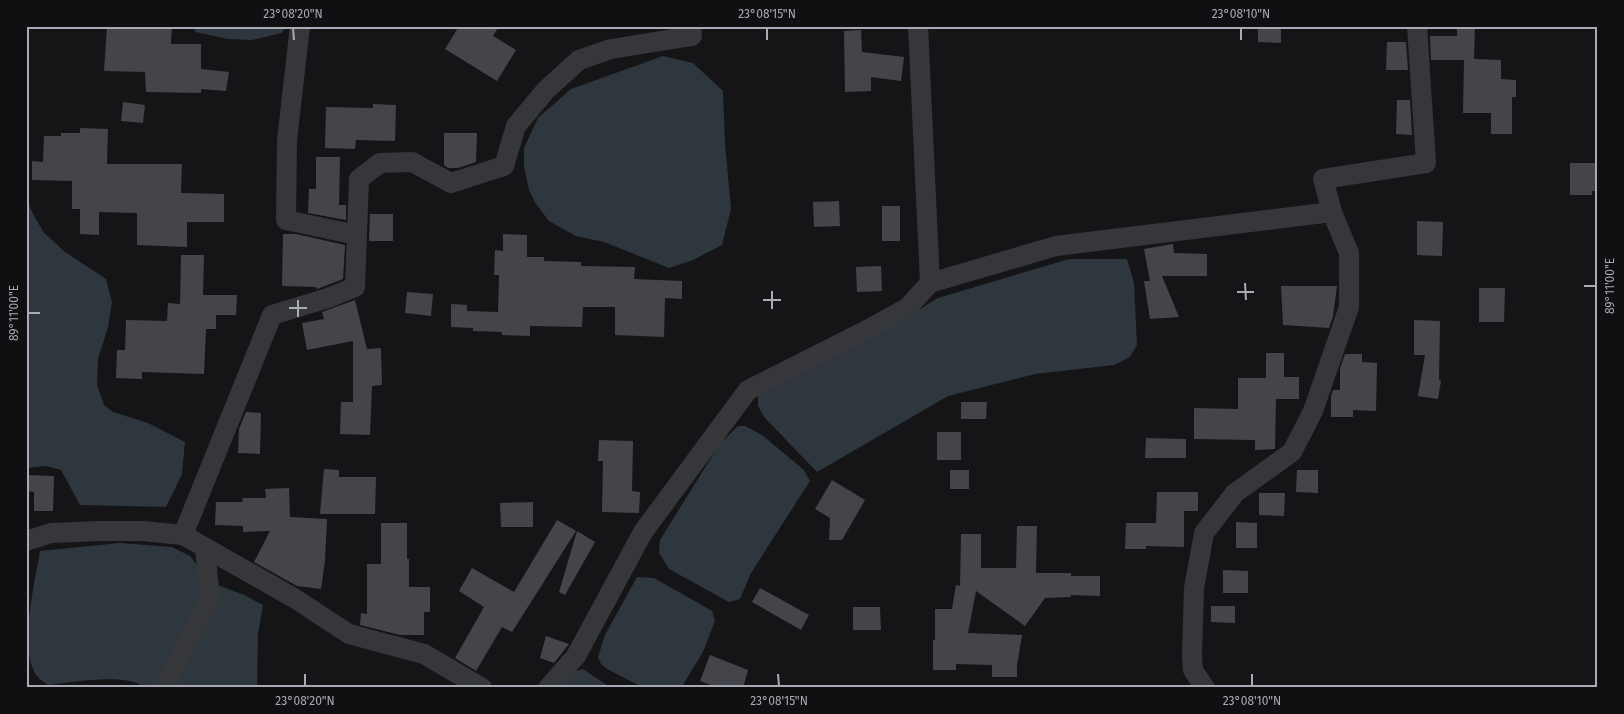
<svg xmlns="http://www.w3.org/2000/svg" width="1624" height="714" font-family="'Fira Sans',sans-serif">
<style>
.water{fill:#2f373e}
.building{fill:#44454a}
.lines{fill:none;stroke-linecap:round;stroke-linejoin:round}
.minor{stroke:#36373b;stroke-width:20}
.ticks{fill:none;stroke:#a8abb6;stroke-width:2}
.neatline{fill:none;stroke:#a8abb6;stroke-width:2}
.ticks-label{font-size:12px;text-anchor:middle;fill:#a8abb6}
</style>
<rect width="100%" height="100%" fill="#151517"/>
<g class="water">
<polygon points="192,26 285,26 282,33 252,40 228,39 196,32"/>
<polygon points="663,56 693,63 723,91 725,143 731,209 722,245 693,260 669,268 604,242 576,236 549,221 536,204 529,190 524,167 524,148 538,118 571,89"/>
<polygon points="26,198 33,214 44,233 65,252 106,279 112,302 108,327 98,359 97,385 104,405 113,412 148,423 185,442 182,474 166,507 80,505 61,470 46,466 26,468"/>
<polygon points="1069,259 1127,259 1134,283 1137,345 1130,357 1114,365 1035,374 948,396 817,472 765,418 758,406 758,395 783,381 876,336 938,298"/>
<polygon points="738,426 745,426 762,435 804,470 810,481 751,573 740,599 729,602 669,569 659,553 660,540 719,445"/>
<path d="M120,543L172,547L190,556L210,582L244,595L263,605L258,634L257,688H145C130,672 70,682 48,685C43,681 36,677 34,671C20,644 35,581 40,551Z"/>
<polygon points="637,577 654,578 712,611 715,621 703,652 681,688 644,688 607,669 601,664 598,657 605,635"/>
<polygon points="583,669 611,688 557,688 572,672"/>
</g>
<g class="building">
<polygon points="107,26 172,26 171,44 201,44 201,69 229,72 226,91 201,89 201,93 146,92 145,72 104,71"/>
<polygon points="459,26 499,26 493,36 516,50 497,81 445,49"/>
<polygon points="1258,26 1281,26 1281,43 1258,42"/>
<polygon points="1457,26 1475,26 1474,59 1501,60 1501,79 1516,80 1516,97 1512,97 1512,134 1491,134 1491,113 1463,113 1464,60 1431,60 1430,36 1457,36"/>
<polygon points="861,30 862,52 904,57 901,81 871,77 871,91 845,92 844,31"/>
<polygon points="1387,42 1406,42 1408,70 1386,70"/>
<polygon points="1397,100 1410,100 1412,135 1396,134"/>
<polygon points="123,102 145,105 143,123 121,121"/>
<polygon points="373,104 396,105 395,141 356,140 355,149 325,148 326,107 373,108"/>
<polygon points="80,128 108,129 107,164 182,164 181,193 224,194 224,222 187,222 187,247 137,245 137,213 99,212 99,235 80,234 80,209 72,209 72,181 32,180 32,161 43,162 44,136 61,136 61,133 80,133"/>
<polygon points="444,133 477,133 476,162 458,168 448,168 444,165"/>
<polygon points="316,157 340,157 339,205 346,205 346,220 308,213 309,189 316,189"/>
<polygon points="1570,163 1598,163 1598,191 1592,191 1592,195 1570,195"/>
<polygon points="839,201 840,226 814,227 813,202"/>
<rect x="882" y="206" width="18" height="35"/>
<polygon points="370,214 393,214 393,241 369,241"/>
<polygon points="1417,221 1443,222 1442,256 1417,255"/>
<polygon points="283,234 296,234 345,245 343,279 317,289 316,287 282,286"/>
<polygon points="503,234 527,235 527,257 544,257 544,261 581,262 581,266 635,267 634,279 682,281 682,299 665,298 664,337 615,335 615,307 583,307 582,327 530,326 530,336 502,335 502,332 473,331 473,328 451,327 451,304 467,305 467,311 498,312 499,275 494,275 495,250 503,251"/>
<polygon points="1173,244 1174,253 1207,254 1207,276 1162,276 1179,317 1150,319 1144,281 1150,281 1144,249"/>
<polygon points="181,255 204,255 203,295 237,295 236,315 216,315 216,329 206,329 204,374 142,372 142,379 116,378 117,350 125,350 126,320 167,321 168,303 180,304"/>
<polygon points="881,266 882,291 857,292 856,267"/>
<polygon points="1281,286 1337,286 1333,316 1329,328 1283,325"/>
<polygon points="1479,288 1505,288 1504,322 1479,322"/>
<polygon points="407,292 433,294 431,316 405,313"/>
<polygon points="355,300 367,349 381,348 382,385 372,386 370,435 340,434 341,402 353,402 353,341 307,350 302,323 324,319 322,312"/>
<polygon points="1414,320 1440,321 1439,380 1441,381 1438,399 1418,396 1425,355 1414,355"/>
<polygon points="1266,353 1284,353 1284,377 1299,377 1299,399 1276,399 1275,449 1255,450 1255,440 1194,439 1194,408 1238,409 1238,378 1266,378"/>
<polygon points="1345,354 1362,354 1362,362 1377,363 1376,411 1353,410 1353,417 1331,417 1331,396 1333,390 1340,390 1340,368"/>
<polygon points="961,402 987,402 986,419 961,419"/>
<polygon points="246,412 261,413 260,454 238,453 239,429"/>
<rect x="937" y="432" width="24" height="28"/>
<polygon points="1146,438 1186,439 1186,458 1145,458"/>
<polygon points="599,440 633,441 632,491 640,492 639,513 602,512 603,461 598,461"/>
<polygon points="324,469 339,470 339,477 376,477 375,514 320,514"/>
<rect x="950" y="470" width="19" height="19"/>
<polygon points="1297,470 1318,470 1318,493 1296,492"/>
<polygon points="26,475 54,476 53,511 34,511 34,492 26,491"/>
<polygon points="832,480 865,500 842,540 829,540 830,518 815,509"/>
<polygon points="289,488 290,517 327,519 325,561 321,589 297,586 254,562 270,531 243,532 243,526 215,525 216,502 243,502 242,498 266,498 265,489"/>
<polygon points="1157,492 1198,492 1198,511 1184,511 1184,547 1146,546 1146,549 1125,549 1126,523 1156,523"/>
<polygon points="1259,493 1285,493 1284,516 1259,515"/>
<polygon points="533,502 533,527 501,527 500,503"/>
<polygon points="557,520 576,531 512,632 502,627 476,671 455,658 484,607 459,591 472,568 514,592"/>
<polygon points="1236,522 1257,523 1257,548 1236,548"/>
<polygon points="381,523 407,523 407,559 409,559 409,587 430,587 430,612 424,612 424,635 400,635 360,625 361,613 367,614 367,564 381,564"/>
<polygon points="1017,526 1037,526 1036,573 1071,573 1071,576 1100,576 1100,596 1071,595 1071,597 1045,598 1025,626 976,591 968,633 1022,635 1017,665 1017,677 992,677 992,665 956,664 956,670 933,670 933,640 935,640 935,609 952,609 956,585 960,586 961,534 981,534 981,568 1016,568"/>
<polygon points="577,531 595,542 565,595 559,592"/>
<polygon points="1223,570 1248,571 1248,593 1223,593"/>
<polygon points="760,588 809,615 801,630 752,602"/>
<polygon points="1211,606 1235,606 1235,623 1211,622"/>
<polygon points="853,607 880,607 881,630 853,630"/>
<polygon points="546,636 569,644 554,663 540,658"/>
<polygon points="710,655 748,670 743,688 719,688 700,681"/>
</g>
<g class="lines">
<g class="minor">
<polyline points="300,26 287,140 286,220 357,235"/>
<polyline points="930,283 1056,246 1332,212 1323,179 1426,163 1417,26"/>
<polyline points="183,535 272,315 328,298 355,287 359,179 380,163 412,162 451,183 504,166 516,126 546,90 579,60 611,49 692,36 691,26"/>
<polyline points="26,541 51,533 99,531 143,531 183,535 294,598 349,634 424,654 482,688"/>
<polyline points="164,688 210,598 205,548"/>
<polyline points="548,688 576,656 643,532 748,390 867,330 907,308 930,283 918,26"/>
<polyline points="1205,688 1193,670 1192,655 1194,588 1204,533 1235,493 1292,452 1313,411 1349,307 1349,253 1332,212"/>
</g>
</g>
<path class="ticks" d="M293,28L294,40M767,28V40M1241,28V40M1245,283L1246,300M1584,286H1596M772,291V309M1237,292H1254M298,300V317M763,300H781M289,308H307M28,313H40M305,674V686M778,674L779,686M1252,674V686"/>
<rect width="1624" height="714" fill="none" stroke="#101012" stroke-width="55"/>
<rect x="28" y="28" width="1568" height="658" class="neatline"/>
<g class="ticks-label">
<text x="293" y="18">23°08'20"N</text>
<text x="767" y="18">23°08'15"N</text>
<text x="1241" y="18">23°08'10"N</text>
<text transform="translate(1610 286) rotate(-90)" y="4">89°11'00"E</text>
<text transform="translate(14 313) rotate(-90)" y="4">89°11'00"E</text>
<text x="305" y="705">23°08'20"N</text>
<text x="779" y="705">23°08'15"N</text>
<text x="1252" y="705">23°08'10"N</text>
</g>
</svg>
